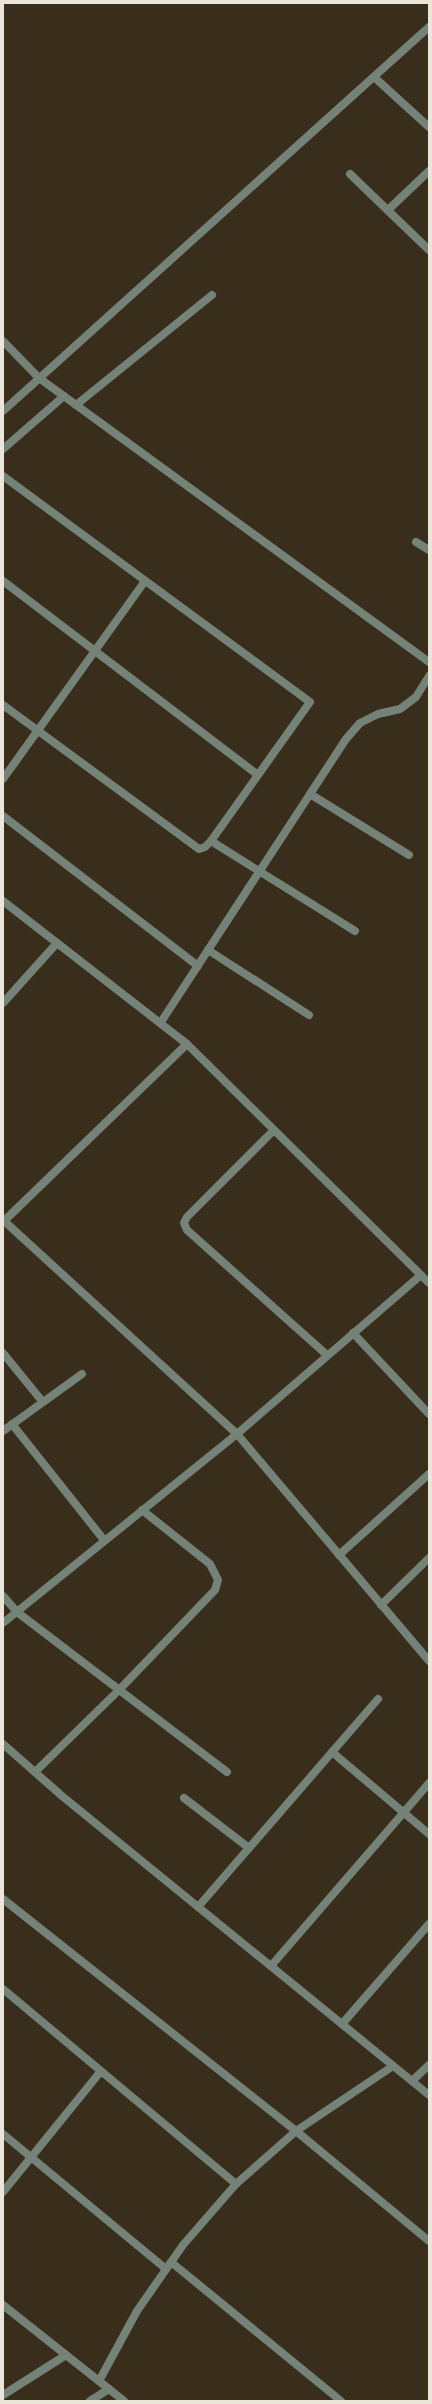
<svg xmlns="http://www.w3.org/2000/svg" width="432" height="2404" font-family="'Golos Text',sans-serif">
<style>
.lines{fill:none;stroke-linecap:round;stroke-linejoin:round}
.service{stroke:#758277;stroke-width:8}
.minor{stroke:#758277;stroke-width:8}
.tertiary{stroke:#758277;stroke-width:8}
</style>
<rect width="100%" height="100%" fill="#392e1b"/>
<g class="lines">
<polyline class="service" points="76,405 212,295"/>
<g class="minor">
<polyline points="374,77 429,127"/>
<polyline points="350,174 429,250"/>
<polyline points="388,210 429,171"/>
<polyline points="3,341 39,378 429,662"/>
<polyline points="3,411 429,27"/>
<polyline points="3,449 64,396"/>
<polyline points="3,476 310,702 211,841 205,847 199,849 3,705"/>
<polyline points="416,542 429,550"/>
<polyline points="3,581 258,775"/>
<polyline points="3,779 145,581"/>
<polyline points="310,794 409,855"/>
<polyline points="3,816 198,966"/>
<polyline points="211,841 355,931"/>
<polyline points="208,950 309,1015"/>
<polyline points="3,1003 57,943"/>
<polyline points="161,1022 346,739 360,723 378,714 400,709 416,697 429,676"/>
<polyline points="274,1130 187,1217 184,1223 187,1230 327,1355"/>
<polyline points="3,1220 237,1434 429,1661"/>
<polyline points="4,1221 187,1044"/>
<polyline points="353,1333 429,1414"/>
<polyline points="3,1353 42,1401"/>
<polyline points="12,1424 104,1540"/>
<polyline points="3,1431 82,1374"/>
<polyline points="339,1555 429,1474"/>
<polyline points="3,1596 17,1612 227,1772"/>
<polyline points="381,1605 429,1558"/>
<polyline points="3,1744 62,1796 429,2095"/>
<polyline points="332,1752 429,1834"/>
<polyline points="35,1772 119,1690 215,1590 218,1580 210,1564 142,1510"/>
<polyline points="184,1798 249,1848"/>
<polyline points="3,1899 296,2131 429,2241"/>
<polyline points="198,1907 378,1699"/>
<polyline points="271,1966 429,1783"/>
<polyline points="3,1989 236,2184"/>
<polyline points="342,2024 429,1924"/>
<polyline points="412,2081 429,2065"/>
<polyline points="3,2134 166,2269"/>
<polyline points="3,2192 101,2071"/>
<polyline points="171,2262 341,2401"/>
<polyline points="99,2381 137,2311 183,2245 236,2184 296,2131 393,2066"/>
<polyline points="3,2395 66,2355"/>
<polyline points="90,2401 109,2389"/>
</g>
<g class="tertiary">
<polyline points="3,901 187,1044 429,1283"/>
<polyline points="3,1623 237,1434 421,1275"/>
<polyline points="3,2305 124,2401"/>
</g>
</g>
<rect width="432" height="2404" fill="none" stroke="#ece5d9" stroke-width="8"/>
</svg>
